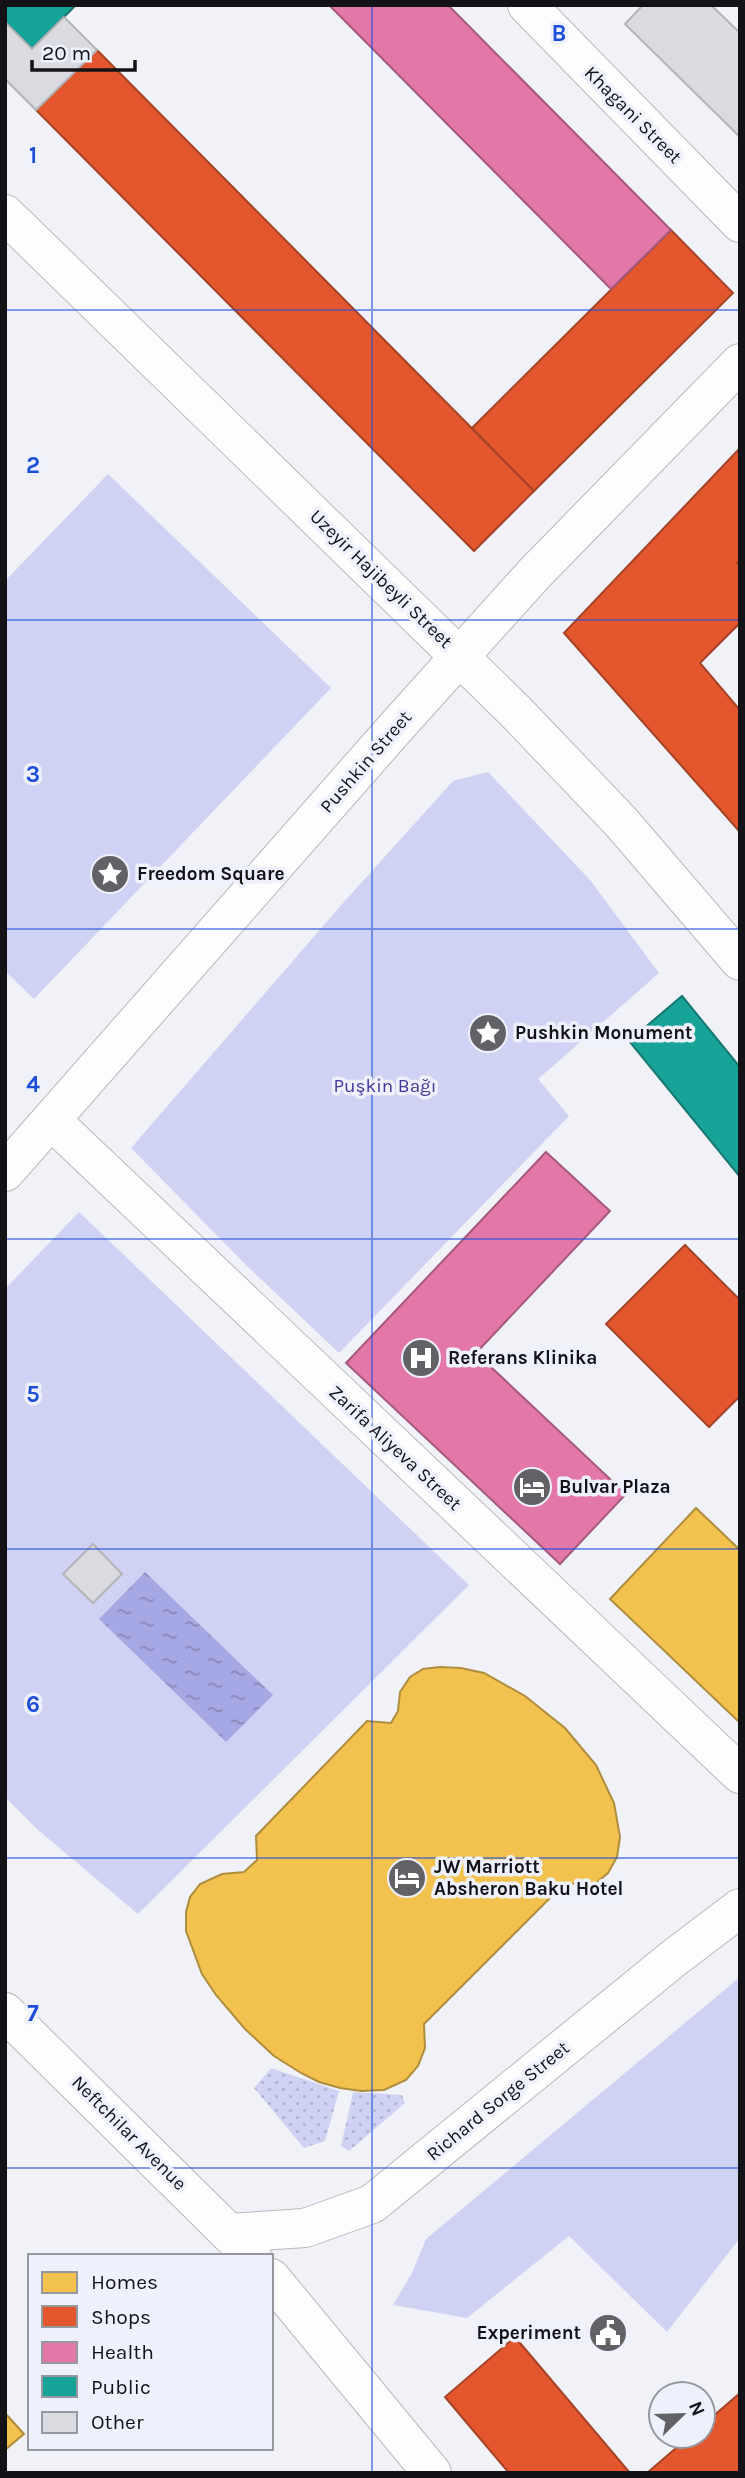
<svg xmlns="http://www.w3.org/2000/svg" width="745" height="2478" font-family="Karla,sans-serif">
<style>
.grass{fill:url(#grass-dots)}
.park{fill:#cfd2f2}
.water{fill:url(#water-ripples)}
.homes{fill:#f2c14e;stroke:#af8d3e;stroke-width:2}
.shops{fill:#e4572e;stroke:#a54327;stroke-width:2}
.health{fill:#e377a8;stroke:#a5597c;stroke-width:2}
.public{fill:#17a398;stroke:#167871;stroke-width:2}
.building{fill:#dadbe0;stroke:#b4b4b9;stroke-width:2}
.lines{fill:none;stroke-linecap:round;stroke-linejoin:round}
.minor-casing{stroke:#b8b8bd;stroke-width:40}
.major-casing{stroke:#b8b8bd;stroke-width:40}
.highway-casing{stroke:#b8b8bd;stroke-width:40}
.minor{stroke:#fdfdfe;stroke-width:38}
.major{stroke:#fdfdfe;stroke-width:38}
.highway{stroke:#fdfdfe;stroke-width:38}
.grid{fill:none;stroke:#1d4ed8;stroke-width:2;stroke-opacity:0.55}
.labels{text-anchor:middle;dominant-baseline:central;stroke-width:7;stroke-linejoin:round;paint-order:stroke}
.street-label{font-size:19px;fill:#131317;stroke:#eef0fb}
.poi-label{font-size:19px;font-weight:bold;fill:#131317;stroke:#eef0fb;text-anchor:start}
.park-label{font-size:19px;fill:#42389a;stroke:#eef0fb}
.grid-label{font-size:23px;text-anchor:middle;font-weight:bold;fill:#1d4ed8;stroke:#eef0fb;stroke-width:7;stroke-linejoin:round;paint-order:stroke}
</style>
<defs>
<pattern id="grass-dots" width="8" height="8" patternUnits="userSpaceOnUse" patternTransform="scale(1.75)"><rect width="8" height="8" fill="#cfd2f2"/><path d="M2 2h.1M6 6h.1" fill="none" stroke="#b1b3cf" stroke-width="1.8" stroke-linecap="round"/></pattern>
<pattern id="water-ripples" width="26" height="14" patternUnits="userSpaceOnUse" patternTransform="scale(1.75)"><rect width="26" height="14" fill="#a6a8e4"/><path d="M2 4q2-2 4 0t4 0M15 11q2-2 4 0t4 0" fill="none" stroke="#8688b8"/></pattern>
</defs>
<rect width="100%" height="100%" fill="#f1f2f8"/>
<g class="grass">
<polygon points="271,2068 339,2091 325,2141 304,2148 254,2088"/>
<polygon points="353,2092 402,2095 405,2103 349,2151 341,2146"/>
</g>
<g class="park">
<polygon points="108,474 331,688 34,999 5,971 5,581"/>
<polygon points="488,772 590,880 659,973 538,1079 569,1116 339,1353 245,1264 131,1148 343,903 453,781"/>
<polygon points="79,1212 469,1585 138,1914 38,1830 5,1797 5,1289"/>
<polygon points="740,1977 740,2238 667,2332 569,2236 467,2318 393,2305 412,2273 426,2239"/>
</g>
<polygon class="water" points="145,1572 273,1695 226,1742 99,1619"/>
<g class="homes">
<polygon points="696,1508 740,1550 740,1723 610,1599"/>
<polygon points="440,1667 461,1668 484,1673 525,1696 565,1728 596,1765 614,1803 620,1837 617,1857 608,1873 596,1883 564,1884 424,2024 425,2048 418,2066 406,2080 384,2090 361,2091 340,2088 319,2082 301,2073 274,2056 245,2029 216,1995 202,1974 186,1931 186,1912 190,1897 200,1884 222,1874 244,1872 257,1860 256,1836 367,1721 391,1723 398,1711 400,1692 410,1677 423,1669"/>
<polygon points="5,2413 24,2434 5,2450"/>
</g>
<g class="shops">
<polygon points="97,50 534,491 474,551 36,110"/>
<polygon points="671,230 733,293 534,491 472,428"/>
<polygon points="740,448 740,560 737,563 740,566 740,623 700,663 740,710 740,832 564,633"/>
<polygon points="685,1245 740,1300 740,1396 709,1427 606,1324"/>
<polygon points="515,2337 630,2473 509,2473 445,2397"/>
<polygon points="740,2393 740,2473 647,2473 690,2436 703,2436 703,2425"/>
</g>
<g class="health">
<polygon points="329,5 448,5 671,230 611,289"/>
<polygon points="546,1152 610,1211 476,1353 626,1494 560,1564 346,1363"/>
</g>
<g class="public">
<polygon points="5,5 76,5 32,49 5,22"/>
<polygon points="682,996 740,1067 740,1177 629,1041"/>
</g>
<g class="building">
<polygon points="643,5 711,5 740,33 740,137 625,24"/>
<polygon points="64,17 97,50 36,110 5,79 5,22 32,49"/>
<polygon points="93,1544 122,1574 93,1603 63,1574"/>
</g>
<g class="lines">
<defs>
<g id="minor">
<polyline points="527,5 740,223"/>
<polyline points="52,1121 740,1774"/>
<polyline points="230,2233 305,2228 372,2204 674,1958 740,1908"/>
</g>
<polyline id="major" points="5,1172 397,726 534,574 740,363"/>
<g id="highway">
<polyline points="5,214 516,712 621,822 740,961"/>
<polyline points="5,2012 252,2256"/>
<polyline points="271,2278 432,2473"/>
</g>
</defs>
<use href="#minor" class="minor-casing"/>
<use href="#major" class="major-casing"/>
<use href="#highway" class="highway-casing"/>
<use href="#minor" class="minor"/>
<use href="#major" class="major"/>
<use href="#highway" class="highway"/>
</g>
<path class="grid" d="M372,5V2473M5,310H740M5,620H740M5,929H740M5,1239H740M5,1549H740M5,1858H740M5,2168H740"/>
<defs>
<symbol id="sight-disc" viewBox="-11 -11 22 22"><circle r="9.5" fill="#616166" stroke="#eef0fb"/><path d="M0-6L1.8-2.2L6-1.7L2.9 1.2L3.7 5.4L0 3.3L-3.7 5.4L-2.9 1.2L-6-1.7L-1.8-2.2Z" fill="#fff"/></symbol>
<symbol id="hospital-disc" viewBox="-11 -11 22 22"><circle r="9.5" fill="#616166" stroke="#eef0fb"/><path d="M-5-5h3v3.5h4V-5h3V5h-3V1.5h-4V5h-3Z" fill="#fff"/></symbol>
<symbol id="hotel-disc" viewBox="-11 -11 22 22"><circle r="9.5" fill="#616166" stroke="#eef0fb"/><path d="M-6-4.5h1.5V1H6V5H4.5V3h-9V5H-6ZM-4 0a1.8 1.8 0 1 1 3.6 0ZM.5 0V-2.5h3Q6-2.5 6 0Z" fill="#fff"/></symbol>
<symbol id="civic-disc" viewBox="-11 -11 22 22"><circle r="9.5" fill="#616166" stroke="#eef0fb"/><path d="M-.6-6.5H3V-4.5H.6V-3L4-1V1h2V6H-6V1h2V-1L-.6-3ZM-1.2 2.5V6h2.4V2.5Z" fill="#fff"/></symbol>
</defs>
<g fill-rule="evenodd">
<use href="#sight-disc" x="88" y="852" width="44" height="44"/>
<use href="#sight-disc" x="466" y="1011" width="44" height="44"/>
<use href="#hospital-disc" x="399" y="1336" width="44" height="44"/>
<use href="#hotel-disc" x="510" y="1465" width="44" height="44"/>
<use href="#hotel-disc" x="385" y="1856" width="44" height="44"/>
<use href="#civic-disc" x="586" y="2311" width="44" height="44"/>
</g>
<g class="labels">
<g class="street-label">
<text transform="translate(633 115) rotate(45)">Khagani Street</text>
<text transform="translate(381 579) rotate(44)">Uzeyir Hajibeyli Street</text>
<text transform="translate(366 762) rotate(-49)">Pushkin Street</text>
<text transform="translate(395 1448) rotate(43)">Zarifa Aliyeva Street</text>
<text transform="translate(498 2101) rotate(-39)">Richard Sorge Street</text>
<text transform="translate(129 2133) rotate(45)">Neftchilar Avenue</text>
</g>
<g class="poi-label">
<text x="137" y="874">Freedom Square</text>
<text x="515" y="1033">Pushkin Monument</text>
<text x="448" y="1358">Referans Klinika</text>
<text x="559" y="1487">Bulvar Plaza</text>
<text x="434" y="1867">JW Marriott<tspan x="434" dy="22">Absheron Baku Hotel</tspan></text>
<text x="581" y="2333" text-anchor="end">Experiment</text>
</g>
<g class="park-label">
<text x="385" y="1086">Puşkin Bağı</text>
</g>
</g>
<g class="grid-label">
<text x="559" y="41">B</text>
<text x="33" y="163">1</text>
<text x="33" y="473">2</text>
<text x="33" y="782">3</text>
<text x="33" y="1092">4</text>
<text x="33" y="1402">5</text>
<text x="33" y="1712">6</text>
<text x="33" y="2021">7</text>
</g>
<rect width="745" height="2478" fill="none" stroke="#131317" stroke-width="14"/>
<rect x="28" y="2254" width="245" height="196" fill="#eef0fb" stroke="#9698a0" stroke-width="2"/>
<rect x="42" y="2272" width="35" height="21" fill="#f2c14e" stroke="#9698a0" stroke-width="2"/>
<text x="91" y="2289" font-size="21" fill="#131317">Homes</text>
<rect x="42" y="2306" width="35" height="21" fill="#e4572e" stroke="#9698a0" stroke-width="2"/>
<text x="91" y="2324" font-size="21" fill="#131317">Shops</text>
<rect x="42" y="2342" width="35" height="21" fill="#e377a8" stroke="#9698a0" stroke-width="2"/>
<text x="91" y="2359" font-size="21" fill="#131317">Health</text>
<rect x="42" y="2376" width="35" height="21" fill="#17a398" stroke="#9698a0" stroke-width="2"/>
<text x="91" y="2394" font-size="21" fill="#131317">Public</text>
<rect x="42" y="2412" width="35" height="21" fill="#dadbe0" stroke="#9698a0" stroke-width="2"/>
<text x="91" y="2429" font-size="21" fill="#131317">Other</text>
<g transform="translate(682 2415) rotate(67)"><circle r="33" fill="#eef0fb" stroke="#9698a0" stroke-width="2"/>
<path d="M0-5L12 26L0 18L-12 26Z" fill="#616166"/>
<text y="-10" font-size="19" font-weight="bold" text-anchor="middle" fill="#131317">N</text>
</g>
<path d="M32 60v10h103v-10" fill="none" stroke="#131317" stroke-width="3.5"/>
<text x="42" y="60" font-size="21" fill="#131317" stroke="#eef0fb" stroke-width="5" paint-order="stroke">20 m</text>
</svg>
